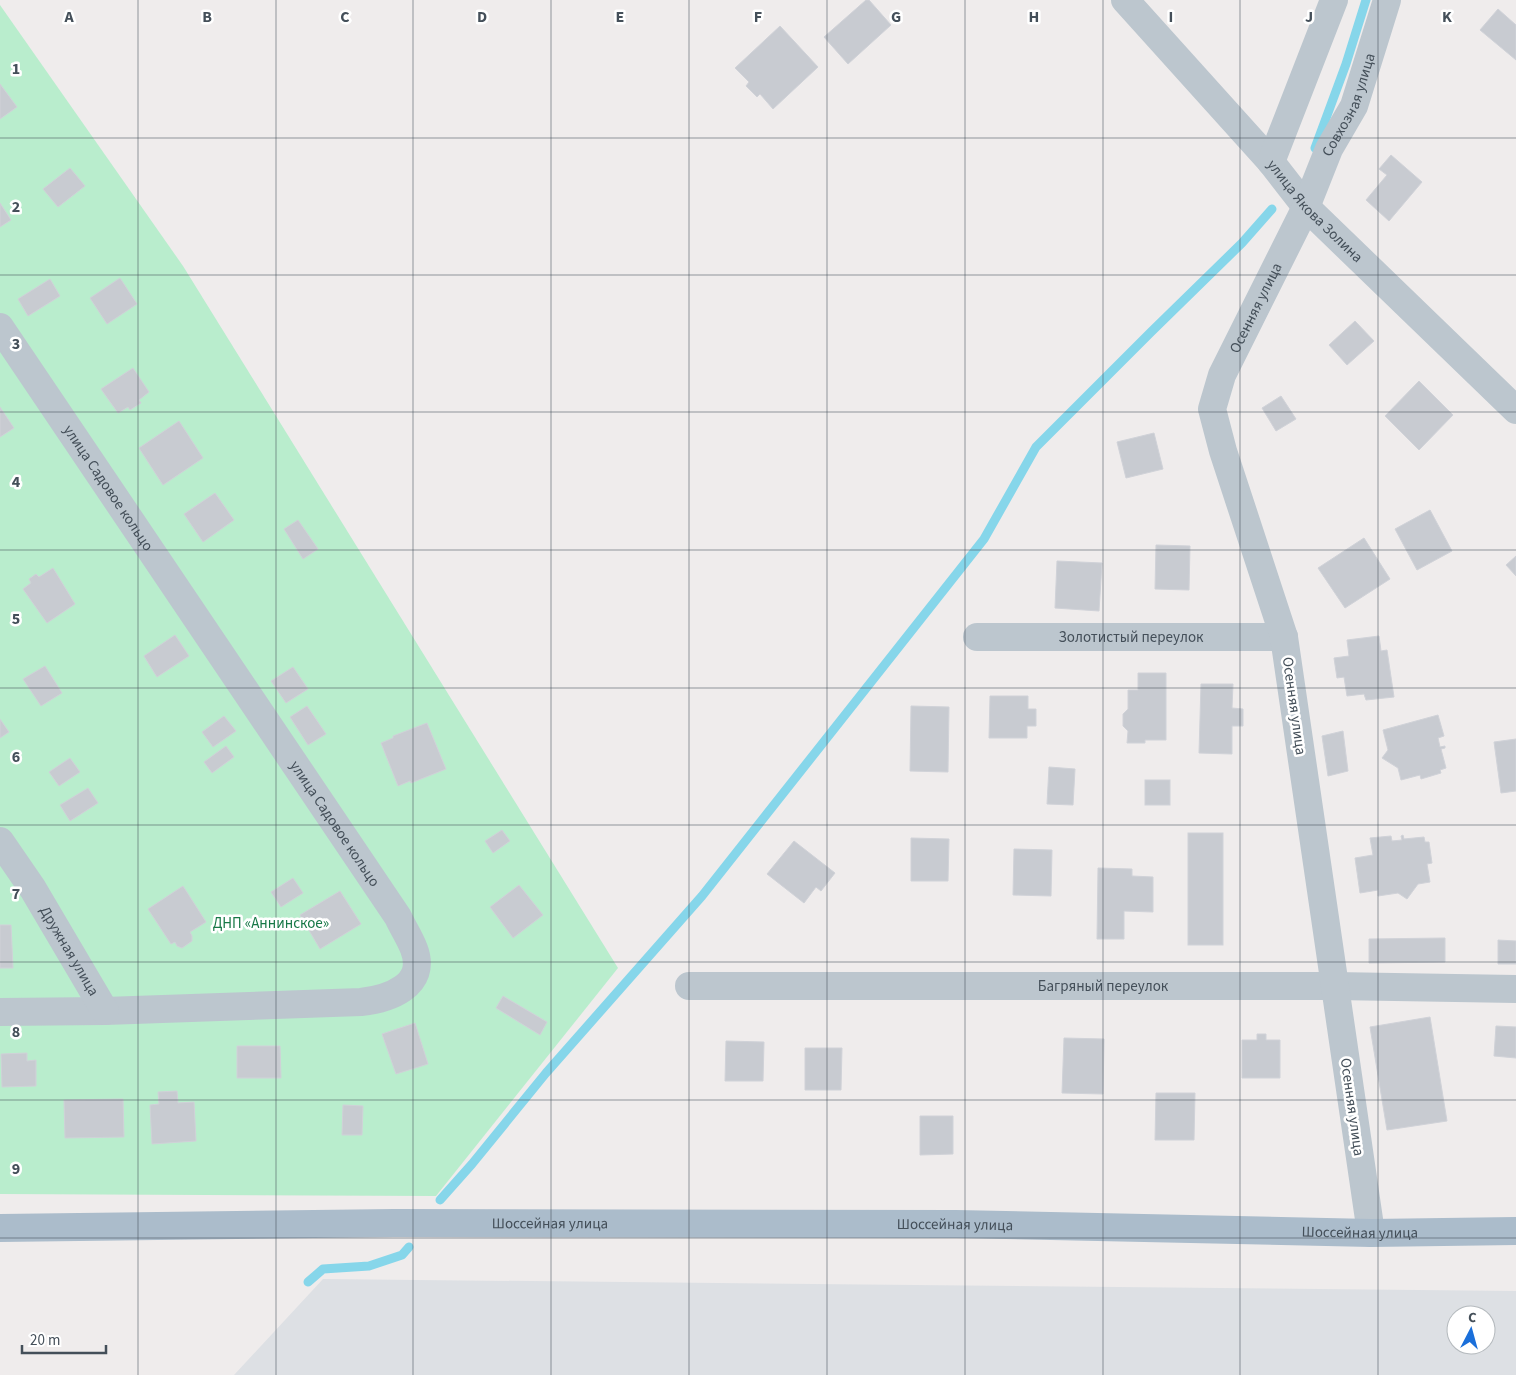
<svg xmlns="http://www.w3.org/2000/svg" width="1516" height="1375" font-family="'Source Sans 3',sans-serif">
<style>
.airport{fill:#dde0e4;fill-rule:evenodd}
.green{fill:#b9edcd}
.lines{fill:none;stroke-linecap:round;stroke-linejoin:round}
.stream{stroke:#86d6ea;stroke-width:9}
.building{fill:#c8cbd1;stroke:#d0d2d8}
.minor{stroke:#bcc6ce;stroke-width:28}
.major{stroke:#abbccb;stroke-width:28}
.grid{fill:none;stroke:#444f59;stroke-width:1;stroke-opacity:0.55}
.labels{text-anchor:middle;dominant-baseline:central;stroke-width:5;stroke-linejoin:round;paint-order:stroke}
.street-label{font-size:15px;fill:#444f59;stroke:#fff}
.park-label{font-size:15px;fill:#177847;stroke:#fff}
.grid-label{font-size:16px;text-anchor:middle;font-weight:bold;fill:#444f59;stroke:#fff;stroke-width:5;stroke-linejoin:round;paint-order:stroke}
</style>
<rect width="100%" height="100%" fill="#efecec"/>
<path class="airport" d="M323,1279L1516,1291V1375H234ZM1456,1315H1486V1345H1456Z"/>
<polygon class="green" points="0,5 183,266 618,968 436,1196 0,1194"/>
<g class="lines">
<g class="stream">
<polyline points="1315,148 1346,64 1366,0"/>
<polyline points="440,1200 472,1164 546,1073 702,896 984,539 1036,447 1151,332 1242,243 1272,209"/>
<polyline points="308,1282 323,1269 369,1266 402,1255 409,1247"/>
</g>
</g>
<g class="building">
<polygon points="866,0 869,0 891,25 848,64 824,37"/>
<polygon points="1498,9 1516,25 1516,60 1480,30"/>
<polygon points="780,26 818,67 773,109 760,94 757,97 746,86 749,82 735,68"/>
<polygon points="0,84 17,107 0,119"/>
<polygon points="1391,155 1422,182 1389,221 1366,200 1387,175 1379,169"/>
<polygon points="70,168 85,186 58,207 43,189"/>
<polygon points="0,203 11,220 0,227"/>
<polygon points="120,278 137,304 107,324 90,298"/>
<polygon points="50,279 60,296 28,316 18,299"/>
<polygon points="1355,321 1374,341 1347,365 1329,345"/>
<polygon points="133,368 149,392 139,400 141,403 130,410 128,407 118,413 101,389"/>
<polygon points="1419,381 1453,415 1419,450 1385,416"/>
<polygon points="1281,396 1296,419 1276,431 1262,408"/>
<polygon points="0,407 14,428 0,437"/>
<polygon points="179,421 203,458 163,485 139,448"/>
<polygon points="1154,433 1163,469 1126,478 1117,442"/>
<polygon points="215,493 234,520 203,542 184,514"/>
<polygon points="1430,510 1452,551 1417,570 1395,529"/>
<polygon points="298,520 318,549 303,559 284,529"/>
<polygon points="1364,538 1390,579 1345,608 1318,568"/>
<polygon points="1156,545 1190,546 1189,590 1155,589"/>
<polygon points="1516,556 1516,576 1506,565"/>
<polygon points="1057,561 1102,563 1099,611 1055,608"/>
<polygon points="53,568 75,604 47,623 23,589 31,583 29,579 36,574 39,577"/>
<polygon points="175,635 189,656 157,677 144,656"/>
<polygon points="1379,636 1381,651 1387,650 1394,697 1366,700 1364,694 1347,696 1344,677 1337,678 1334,658 1349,656 1347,640"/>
<polygon points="45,666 62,693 41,706 23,679"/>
<polygon points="293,667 308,689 286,703 271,681"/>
<polygon points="1138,673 1166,673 1166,740 1145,740 1145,743 1127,743 1128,731 1123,726 1123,714 1128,709 1128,690 1138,690"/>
<polygon points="1201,684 1233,684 1232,708 1243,709 1243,726 1232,726 1232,754 1199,753"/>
<polygon points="990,696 1028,696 1028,709 1036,709 1036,726 1027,726 1027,738 989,738"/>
<polygon points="307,706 326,734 308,745 290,717"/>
<polygon points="911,706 949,707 948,772 910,771"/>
<polygon points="1438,715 1444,736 1438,738 1440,747 1445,746 1445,748 1441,749 1446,768 1440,770 1441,773 1421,779 1420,775 1401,780 1398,768 1382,758 1388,750 1383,730"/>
<polygon points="224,716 236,731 213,747 202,732"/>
<polygon points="0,719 9,732 0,738"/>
<polygon points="427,723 446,769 411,783 410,781 398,786 381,743 393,738 393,736"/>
<polygon points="1343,731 1348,771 1328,776 1322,736"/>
<polygon points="1516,739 1516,791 1501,793 1494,742"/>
<polygon points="226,746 234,757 212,773 204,762"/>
<polygon points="70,758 80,772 59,786 49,772"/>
<polygon points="1049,767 1075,769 1073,805 1047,804"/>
<rect x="1145" y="780" width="25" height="25"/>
<polygon points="88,788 98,803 70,821 60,805"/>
<polygon points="502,830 510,841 493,853 485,841"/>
<rect x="1188" y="833" width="35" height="112"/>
<polygon points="1403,835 1404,839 1424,837 1425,842 1429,842 1432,863 1427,864 1430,882 1418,884 1407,899 1398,893 1378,896 1378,890 1360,893 1355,858 1373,855 1370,838 1391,836 1392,841 1402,840 1401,836"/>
<polygon points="911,838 949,839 948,881 911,881"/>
<polygon points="794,841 835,873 821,891 816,887 804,903 767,874"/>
<polygon points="1014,849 1052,850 1051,896 1013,895"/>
<polygon points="1098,868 1132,869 1132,876 1153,877 1153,912 1124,911 1124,939 1097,939"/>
<polygon points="293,878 303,893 281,907 271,892"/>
<polygon points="519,885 543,915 513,938 490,907"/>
<polygon points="183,886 206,922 190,932 192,936 192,941 182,948 177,946 175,942 171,944 148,909"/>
<polygon points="340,891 361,924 320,949 300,915"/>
<polygon points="0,925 11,925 13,968 0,968"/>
<polygon points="1445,938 1445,962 1369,963 1369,939"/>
<polygon points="1498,940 1516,941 1516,964 1498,964"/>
<polygon points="503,996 547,1022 540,1035 496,1008"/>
<polygon points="1430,1017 1447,1121 1387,1130 1370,1027"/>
<polygon points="415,1023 428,1064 396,1074 382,1034"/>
<polygon points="1496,1026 1516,1027 1516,1058 1494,1056"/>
<polygon points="1257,1034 1266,1034 1266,1040 1280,1040 1280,1078 1242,1078 1242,1040 1257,1040"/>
<polygon points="1064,1038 1104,1039 1103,1094 1062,1093"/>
<polygon points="726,1041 764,1042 763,1081 725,1081"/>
<polygon points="237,1046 280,1046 281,1078 237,1078"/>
<polygon points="805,1048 842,1048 841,1090 805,1090"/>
<polygon points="27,1053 27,1061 36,1060 36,1086 2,1087 1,1054"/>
<polygon points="177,1091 178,1103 194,1102 196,1141 152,1144 150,1105 159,1104 158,1092"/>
<polygon points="1156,1093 1195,1093 1194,1140 1155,1140"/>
<polygon points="123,1099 124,1137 65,1138 64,1100"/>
<polygon points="343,1105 363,1106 362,1135 342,1135"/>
<polygon points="920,1116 953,1116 953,1154 920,1155"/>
</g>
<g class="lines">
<g class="minor">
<path id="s1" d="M1125,0L1271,162L1306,207L1516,410"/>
<polyline points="1271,162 1334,0"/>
<path id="s2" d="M0,327L398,917C403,928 410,938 414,949C428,986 388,999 361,1002L105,1011L0,1012"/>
<path id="s3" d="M977,637H1284"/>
<path id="s4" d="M0,841L33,889L105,1011"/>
<path id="s5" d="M689,986H1334L1516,989"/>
<path id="s6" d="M1371,1233L1284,637L1223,451L1212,409L1222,375L1306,207L1329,149L1354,106L1387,0"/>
</g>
<path class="major" id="s7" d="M0,1228L394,1223L956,1224L1371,1233L1516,1231"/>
</g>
<path class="grid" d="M138,0V1375M276,0V1375M413,0V1375M551,0V1375M689,0V1375M827,0V1375M965,0V1375M1103,0V1375M1240,0V1375M1378,0V1375M0,138H1516M0,275H1516M0,412H1516M0,550H1516M0,688H1516M0,825H1516M0,962H1516M0,1100H1516M0,1238H1516"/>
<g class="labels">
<g class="street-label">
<text stroke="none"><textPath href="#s6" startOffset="1176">Совхозная улица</textPath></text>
<text stroke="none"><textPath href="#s1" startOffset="284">улица Якова Золина</textPath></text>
<text stroke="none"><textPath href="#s6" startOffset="952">Осенняя улица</textPath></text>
<text stroke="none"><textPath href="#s2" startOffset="194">улица Садовое кольцо</textPath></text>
<text stroke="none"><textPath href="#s3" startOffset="154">Золотистый переулок</textPath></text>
<text transform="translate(1294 706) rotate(82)">Осенняя улица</text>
<text stroke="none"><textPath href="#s2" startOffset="599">улица Садовое кольцо</textPath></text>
<text stroke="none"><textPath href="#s4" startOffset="130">Дружная улица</textPath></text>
<text stroke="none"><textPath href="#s5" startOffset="414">Багряный переулок</textPath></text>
<text transform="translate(1352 1107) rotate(82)">Осенняя улица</text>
<text stroke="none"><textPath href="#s7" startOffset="550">Шоссейная улица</textPath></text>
<text stroke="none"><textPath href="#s7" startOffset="955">Шоссейная улица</textPath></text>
<text stroke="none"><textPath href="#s7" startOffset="1360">Шоссейная улица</textPath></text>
</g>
<g class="park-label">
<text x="271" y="923">ДНП «Аннинское»</text>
</g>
</g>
<g class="grid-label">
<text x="69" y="22">A</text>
<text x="207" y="22">B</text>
<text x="345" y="22">C</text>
<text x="482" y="22">D</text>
<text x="620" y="22">E</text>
<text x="758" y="22">F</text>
<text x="896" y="22">G</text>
<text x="1034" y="22">H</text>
<text x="1171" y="22">I</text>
<text x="1309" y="22">J</text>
<text x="1447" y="22">K</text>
<text x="16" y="74">1</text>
<text x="16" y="212">2</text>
<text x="16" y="349">3</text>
<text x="16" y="487">4</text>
<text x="16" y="624">5</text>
<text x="16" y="762">6</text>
<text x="16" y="899">7</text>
<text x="16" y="1037">8</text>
<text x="16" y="1174">9</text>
</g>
<g transform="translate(1471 1330) rotate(6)"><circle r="24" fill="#ffffff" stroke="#b4b9bd"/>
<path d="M0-4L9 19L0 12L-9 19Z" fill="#1a6fda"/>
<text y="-8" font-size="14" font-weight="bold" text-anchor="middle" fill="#444f59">С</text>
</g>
<path d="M22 1345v8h84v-8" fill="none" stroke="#444f59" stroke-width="2.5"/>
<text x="30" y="1345" font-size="15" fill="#444f59" stroke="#ffffff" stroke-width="4" paint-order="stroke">20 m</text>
</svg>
